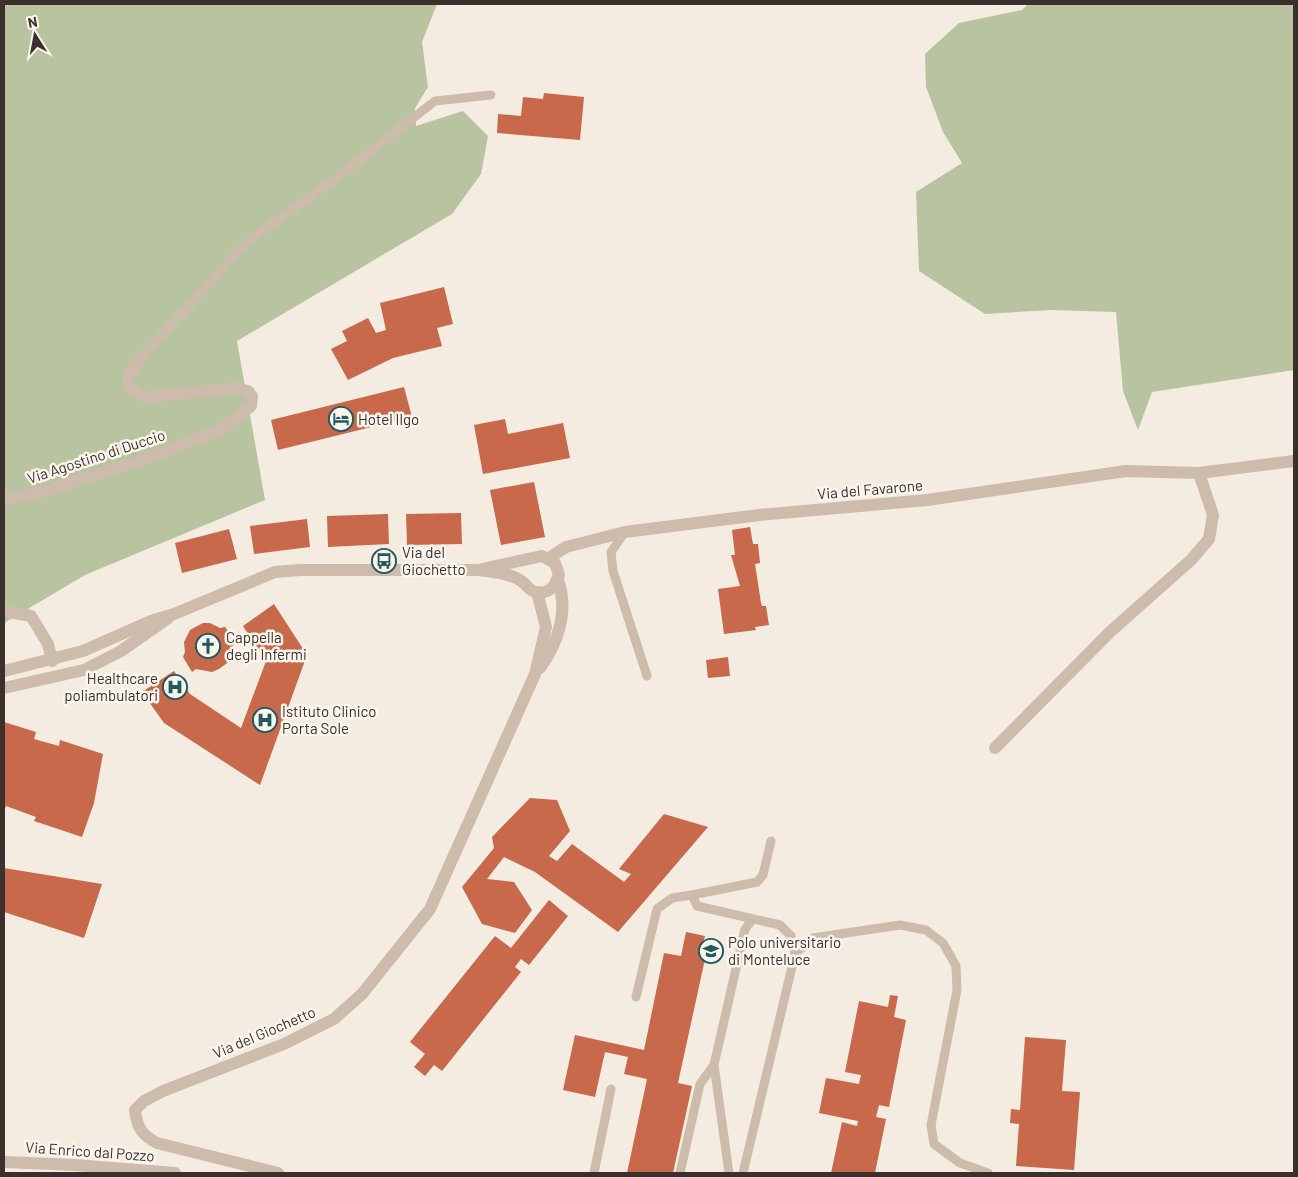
<svg xmlns="http://www.w3.org/2000/svg" width="1298" height="1177" font-family="Barlow,sans-serif">
<style>
.green{fill:#b8c4a0}
.building{fill:#c8694b}
.lines{fill:none;stroke-linecap:round;stroke-linejoin:round}
.service{stroke:#cdbbac;stroke-width:9}
.minor{stroke:#cdbbac;stroke-width:12}
.tertiary{stroke:#cdbbac;stroke-width:12}
.labels{text-anchor:middle;dominant-baseline:central;stroke-width:5;stroke-linejoin:round;paint-order:stroke}
.poi-label{font-size:15px;fill:#3b302b;stroke:#fbf5ee;text-anchor:start}
.street-label{font-size:15px;fill:#3b302b;stroke:#fbf5ee}
</style>
<rect width="100%" height="100%" fill="#f4ebe1"/>
<g class="green">
<polygon points="4,4 437,4 422,42 428,87 415,108 416,126 463,111 488,136 481,174 452,214 237,341 265,500 85,575 4,623"/>
<polygon points="1028,4 1294,4 1294,370 1152,392 1138,430 1123,391 1116,312 1051,310 985,314 919,271 916,192 962,163 943,132 926,87 925,54 959,23 1022,10"/>
</g>
<g class="building">
<polygon points="544,93 584,97 580,140 497,133 498,114 521,116 523,97 543,99"/>
<polygon points="444,287 453,324 437,328 442,346 393,358 348,380 331,349 347,341 342,331 368,318 376,333 386,330 380,303"/>
<polygon points="404,387 412,417 278,450 271,420"/>
<polygon points="505,419 508,434 563,423 570,458 483,474 474,425"/>
<polygon points="534,482 545,537 501,545 490,490"/>
<polygon points="461,513 462,544 407,545 406,514"/>
<polygon points="388,514 389,544 328,547 327,516"/>
<polygon points="307,519 310,547 254,554 250,526"/>
<polygon points="750,527 753,544 758,544 760,563 755,564 761,603 762,606 766,606 769,625 755,627 756,630 724,634 718,589 740,586 731,555 735,555 732,530"/>
<polygon points="229,529 237,559 182,573 175,543"/>
<polygon points="274,604 307,655 260,785 164,723 142,692 174,671 190,694 241,728 266,661 243,626"/>
<polygon points="203,623 210,623 220,628 225,627 236,643 233,645 231,654 227,663 219,669 212,672 196,669 192,672 183,657 185,652 184,642 190,630"/>
<polygon points="728,657 730,676 708,678 706,660"/>
<polygon points="4,722 36,732 34,739 59,746 60,740 103,754 94,803 82,837 34,821 36,817 6,806 4,811"/>
<polygon points="530,798 557,800 570,831 549,856 557,861 572,844 624,882 631,874 619,869 664,814 708,827 618,932 535,872 504,857 487,879 514,882 532,910 515,933 482,924 462,887 494,848 492,837"/>
<polygon points="4,868 102,884 84,938 4,912"/>
<polygon points="549,900 568,916 529,965 521,959 515,967 521,972 442,1071 434,1065 425,1076 414,1067 425,1054 410,1042 495,936 511,948"/>
<polygon points="686,932 705,936 699,957 705,959 678,1083 692,1086 673,1173 627,1173 647,1079 624,1074 628,1057 605,1052 595,1097 563,1090 575,1035 644,1050 664,953 681,956"/>
<polygon points="890,995 898,996 894,1017 906,1020 889,1107 879,1105 876,1117 886,1119 875,1173 831,1173 842,1122 857,1126 858,1121 819,1113 826,1078 859,1084 861,1075 845,1072 859,1001 888,1007"/>
<polygon points="1025,1037 1066,1040 1062,1091 1080,1092 1074,1170 1016,1166 1019,1124 1010,1123 1011,1109 1020,1110"/>
</g>
<g class="lines">
<g class="service">
<polyline points="143,356 247,242 330,183 435,101 491,95"/>
<polyline points="625,532 611,552 613,571 647,676"/>
<polyline points="771,841 763,875 757,882 692,895 697,906 780,925 791,936 795,954"/>
<polyline points="636,997 657,909 672,898 692,895"/>
<polyline points="714,1065 729,1173"/>
<polyline points="594,1173 611,1089"/>
<polyline points="680,1173 700,1084 714,1065 745,929 753,919"/>
<polyline points="743,1173 795,954 813,938 900,925 926,930 943,943 956,966 957,990 931,1125 934,1144 960,1163 988,1173"/>
</g>
<g class="minor">
<path d="M4,499L34,494L141,461L223,428L251,406L252,396L248,391L236,388L146,397C118,385 127,375 143,356"/>
<polyline points="549,558 566,547 625,532 759,515 927,500 1126,471 1199,473 1294,461"/>
<polyline points="4,611 31,616 48,644 52,661"/>
<polyline points="995,748 1111,631 1191,560 1209,539 1213,515 1199,473"/>
</g>
<g class="tertiary">
<path d="M540,668C558,643 569,611 558,580"/>
<path d="M4,671L83,651L151,621L174,614L275,572L300,570H478C492,572 512,573 524,583C528,587 530,591 536,592C544,594 549,591 554,586L559,575L555,563L542,556L478,570"/>
<polyline points="4,688 84,670 121,651 168,618"/>
<polyline points="4,1162 75,1165 175,1173"/>
<path d="M278,1173L157,1143C142,1135 137,1128 135,1110L144,1101L163,1091L284,1044L334,1019L362,994L430,909L535,674L546,627L537,592"/>
</g>
</g>
<defs>
<symbol id="hotel-ring" viewBox="-11 -11 22 22"><circle r="9.5" fill="#fbf5ee" stroke="#1f5a5e" stroke-width="1.5"/><path d="M-6-4.5h1.5V1H6V5H4.5V3h-9V5H-6ZM-4 0a1.8 1.8 0 1 1 3.6 0ZM.5 0V-2.5h3Q6-2.5 6 0Z" fill="#1f5a5e"/></symbol>
<symbol id="bus-ring" viewBox="-11 -11 22 22"><circle r="9.5" fill="#fbf5ee" stroke="#1f5a5e" stroke-width="1.5"/><path d="M-5-6H5V4H4V6H2V4H-2V6H-4V4H-5ZM-3.5-4V0h7V-4ZM-3.5 1.2v1.5H-2V1.2ZM2 1.2v1.5H3.5V1.2Z" fill="#1f5a5e"/></symbol>
<symbol id="church-ring" viewBox="-11 -11 22 22"><circle r="9.5" fill="#fbf5ee" stroke="#1f5a5e" stroke-width="1.5"/><path d="M-1.2-6h2.4v3.5h3.3v2.4h-3.3V6h-2.4V-.1h-3.3v-2.4h3.3Z" fill="#1f5a5e"/></symbol>
<symbol id="hospital-ring" viewBox="-11 -11 22 22"><circle r="9.5" fill="#fbf5ee" stroke="#1f5a5e" stroke-width="1.5"/><path d="M-5-5h3v3.5h4V-5h3V5h-3V1.5h-4V5h-3Z" fill="#1f5a5e"/></symbol>
<symbol id="university-ring" viewBox="-11 -11 22 22"><circle r="9.5" fill="#fbf5ee" stroke="#1f5a5e" stroke-width="1.5"/><path d="M0-5L7-2L0 1L-7-2ZM-4 1L0 2.5L4 1V4Q0 6-4 4Z" fill="#1f5a5e"/></symbol>
</defs>
<g fill-rule="evenodd">
<use href="#hotel-ring" x="327" y="405" width="28" height="28"/>
<use href="#bus-ring" x="370" y="547" width="28" height="28"/>
<use href="#church-ring" x="194" y="632" width="28" height="28"/>
<use href="#hospital-ring" x="161" y="673" width="28" height="28"/>
<use href="#hospital-ring" x="251" y="706" width="28" height="28"/>
<use href="#university-ring" x="697" y="937" width="28" height="28"/>
</g>
<g class="labels">
<g class="poi-label">
<text x="358" y="419">Hotel Ilgo</text>
<text x="402" y="552">Via del<tspan x="402" dy="17">Giochetto</tspan></text>
<text x="226" y="637">Cappella<tspan x="226" dy="17">degli Infermi</tspan></text>
<text x="158" y="678" text-anchor="end">Healthcare<tspan x="158" dy="17">poliambulatori</tspan></text>
<text x="282" y="711">Istituto Clinico<tspan x="282" dy="17">Porta Sole</tspan></text>
<text x="728" y="942">Polo universitario<tspan x="728" dy="17">di Monteluce</tspan></text>
</g>
<g class="street-label">
<text transform="translate(96 456) rotate(-18)">Via Agostino di Duccio</text>
<text transform="translate(870 489) rotate(-5)">Via del Favarone</text>
<text transform="translate(264 1032) rotate(-23)">Via del Giochetto</text>
<text transform="translate(90 1151) rotate(4)">Via Enrico dal Pozzo</text>
</g>
</g>
<rect width="1298" height="1177" fill="none" stroke="#3b302b" stroke-width="10"/>
<g transform="translate(35 35) rotate(349)" stroke="#fbf5ee" stroke-width="4" paint-order="stroke">
<path d="M0-4L9 19L0 12L-9 19Z" fill="#3b302b"/>
<text y="-8" font-size="14" font-weight="bold" text-anchor="middle" fill="#3b302b">N</text>
</g>
</svg>
